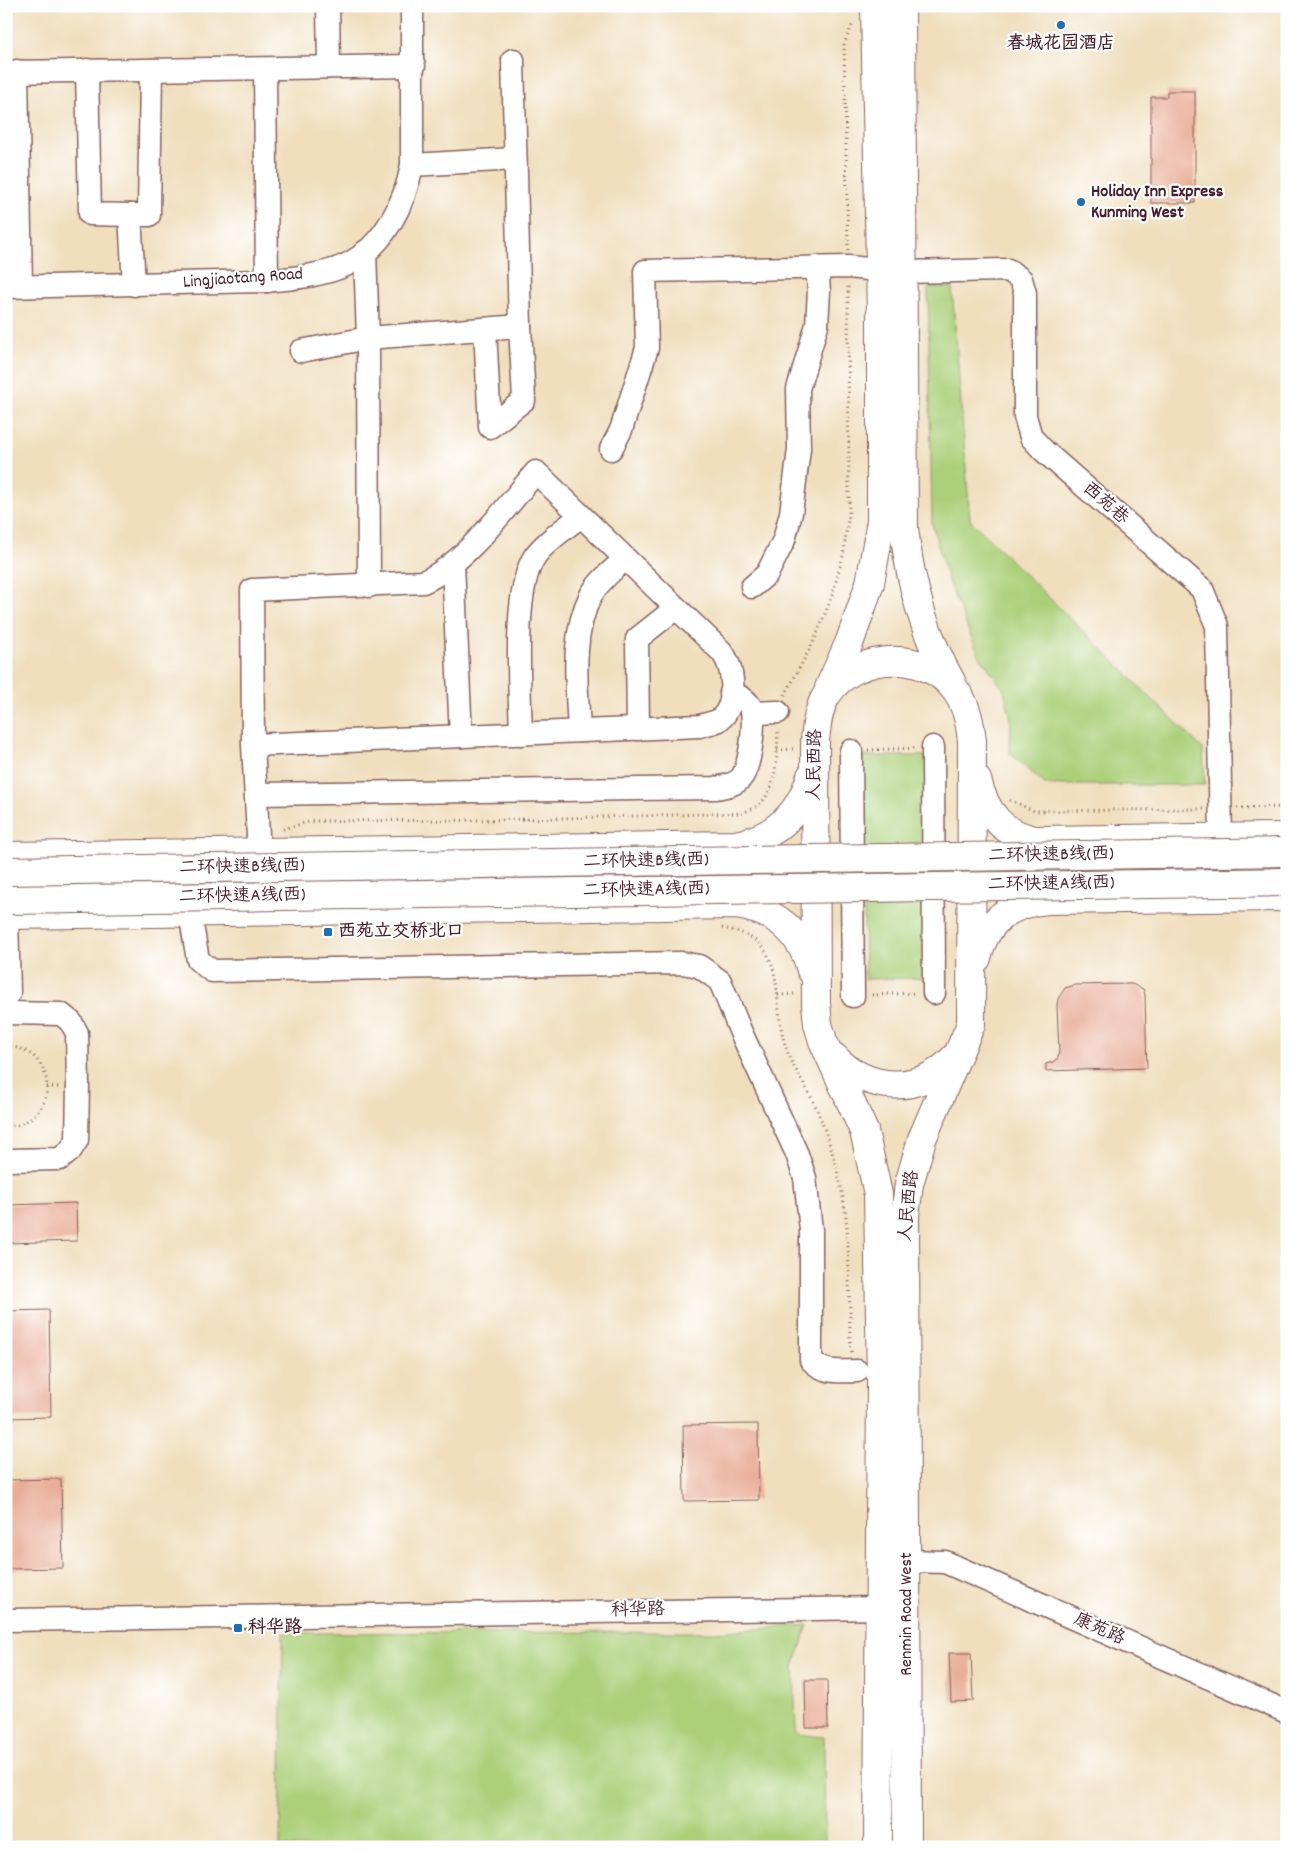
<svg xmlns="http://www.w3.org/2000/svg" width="1293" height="1853" font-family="Dekko,'LXGW WenKai TC',sans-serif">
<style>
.green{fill:#acd07a;stroke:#7b7852}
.building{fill:#e9ae9a}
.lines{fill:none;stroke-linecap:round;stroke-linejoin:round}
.minor-casing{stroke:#84625e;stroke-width:25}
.major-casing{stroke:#84625e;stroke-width:30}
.path{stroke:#84625e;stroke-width:3;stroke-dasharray:1 4;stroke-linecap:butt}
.minor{stroke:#fff;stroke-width:22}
.major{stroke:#fff;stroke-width:28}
.highway-bridge-casing{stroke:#84625e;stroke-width:30;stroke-linecap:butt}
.highway-bridge{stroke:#fff;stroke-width:28}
.poi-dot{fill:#1f6fb2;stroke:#fff;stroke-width:2}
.labels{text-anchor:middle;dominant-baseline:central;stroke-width:4.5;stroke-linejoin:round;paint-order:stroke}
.poi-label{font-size:18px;font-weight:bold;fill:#4a1f2b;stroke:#fff;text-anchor:start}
.street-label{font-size:18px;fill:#4a1f2b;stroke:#fff}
</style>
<rect width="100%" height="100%" fill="#fff"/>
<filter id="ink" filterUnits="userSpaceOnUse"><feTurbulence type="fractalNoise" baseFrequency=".02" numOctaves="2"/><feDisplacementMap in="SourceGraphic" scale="10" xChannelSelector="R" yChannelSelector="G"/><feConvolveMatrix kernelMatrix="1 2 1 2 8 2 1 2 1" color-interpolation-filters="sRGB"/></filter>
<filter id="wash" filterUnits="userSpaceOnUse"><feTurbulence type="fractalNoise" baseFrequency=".0096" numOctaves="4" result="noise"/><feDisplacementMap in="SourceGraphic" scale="20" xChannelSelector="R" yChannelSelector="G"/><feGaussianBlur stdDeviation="1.12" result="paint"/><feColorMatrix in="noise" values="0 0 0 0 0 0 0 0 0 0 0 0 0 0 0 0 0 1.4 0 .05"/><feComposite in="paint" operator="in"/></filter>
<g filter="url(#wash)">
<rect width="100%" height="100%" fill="#f0debd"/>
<g class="green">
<polygon points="952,287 970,520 1203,749 1205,785 1046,785 1010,753 1011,719 1004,690 979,655 949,584 932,524 928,288"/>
<polygon points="862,756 928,756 931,978 865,979"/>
<polygon points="808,1625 794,1666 796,1734 824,1737 825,1847 280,1847 283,1633 714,1632"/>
</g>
<g id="blocks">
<g class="building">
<polygon points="1167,91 1195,91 1195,203 1151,203 1151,97 1167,97"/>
<polygon points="1132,984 1143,989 1145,995 1147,1068 1046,1071 1046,1064 1053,1062 1058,1058 1059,1051 1057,1005 1058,999 1065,988 1075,985"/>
<polygon points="76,1203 77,1241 6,1243 6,1205"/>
<polygon points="49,1310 51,1417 6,1418 6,1311"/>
<polygon points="758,1424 759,1500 684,1501 683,1425"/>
<polygon points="61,1479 63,1568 6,1569 6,1480"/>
<polygon points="949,1653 971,1653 973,1701 951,1702"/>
<polygon points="805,1680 827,1680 828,1728 806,1728"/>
</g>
</g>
</g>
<g filter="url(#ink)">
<use href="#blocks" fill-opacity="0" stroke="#84625e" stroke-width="1"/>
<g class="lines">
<defs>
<g id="minor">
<polyline points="328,6 329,67"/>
<polyline points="265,69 267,281"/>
<polyline points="87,70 90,214 130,215"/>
<polyline points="17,71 21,286"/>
<polyline points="6,72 414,66"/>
<polyline points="412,165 515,159"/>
<polyline points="365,252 368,338 520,326 513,60"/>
<polyline points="902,272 1008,270 1021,279 1025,293 1025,416 1031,437 1044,451 1202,589 1217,626 1221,838"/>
<polyline points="134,285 130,215 149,215 151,70"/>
<path d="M6,287L267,281C293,278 322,276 346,265C384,247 405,203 412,165V6"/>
<polyline points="485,329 490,427 524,400 520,326"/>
<polyline points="301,351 368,338 369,586"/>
<polyline points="611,449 621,430 647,348 645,271 848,267 878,270"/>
<polyline points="453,564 461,736"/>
<polyline points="752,587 767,574 784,540 791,513 799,449 798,389 817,325 819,291 817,267"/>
<polyline points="753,713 778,712"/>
<polyline points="638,729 637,639 676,608"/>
<path d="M579,731C577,686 570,636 591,595C599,581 614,569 625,559"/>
<path d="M521,734C520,691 512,590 535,556C546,541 566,528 581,516"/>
<path d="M253,745L700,726C705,724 714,723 719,720C738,706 735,667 721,651L536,472C505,508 466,563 423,582L252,590L253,745L258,835L257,852"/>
<polyline points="933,747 934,993"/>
<polyline points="851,751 853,996"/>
<path d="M256,794L716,788C726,786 735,785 741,778C750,768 757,718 750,706C746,699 739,696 731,693"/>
<path d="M190,913L198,960L212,971L682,963L699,966L720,981L740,1030L797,1154L805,1178L811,1230V1360C824,1374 839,1371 857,1371"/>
<polyline points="7,915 9,993"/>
<polyline points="6,1013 61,1014 71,1022 77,1033 78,1086 77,1140 70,1151 60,1159 6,1160"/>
<polyline points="907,1561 945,1562 1287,1712"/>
<polyline points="6,1620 880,1608"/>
</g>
<g id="major">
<path d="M901,6L904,528C910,583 924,635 952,683"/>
<polyline points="829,688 850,641 870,583 881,521 881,317 875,6"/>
<path d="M977,780C985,812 1002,834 1035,840L1287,837"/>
<path d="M6,856L735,845C775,838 800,814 811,776"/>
<path d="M6,915L736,905C775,910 801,931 811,970"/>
<path d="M977,958C986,920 1010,903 1048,900L1287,897"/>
<path d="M834,1057C868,1092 920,1095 954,1058"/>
<path d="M878,1847L881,1382L878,1194L864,1131L823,1041L818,1024L816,1004L815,742C816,729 817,717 822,704C844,653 924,645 956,691C967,706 970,723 972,741L971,1024L922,1139L909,1184L905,1216L907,1847"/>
</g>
</defs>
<use href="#minor" class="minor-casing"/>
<use href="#major" class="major-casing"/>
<g class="path">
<polyline points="848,250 844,44 853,23"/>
<polyline points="785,695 814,641 831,599 843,556 849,513 848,286"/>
<polyline points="777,750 794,749"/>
<polyline points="868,750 914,748"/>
<polyline points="1010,800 1034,811 1204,809"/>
<polyline points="1237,808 1287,807"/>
<path d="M283,829L312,821L490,820L743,813C748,810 756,808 760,804C778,787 777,752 778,730"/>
<path d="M722,928C793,939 769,998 786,1048C793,1068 806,1086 815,1105C827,1133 836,1162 842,1192C850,1231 848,1272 850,1312C850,1326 849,1341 852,1354"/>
<polyline points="778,995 795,994"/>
<polyline points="872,995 915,993"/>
<path d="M6,1046C60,1049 61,1122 6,1127"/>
<polyline points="47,1087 59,1087"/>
</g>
<use href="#minor" class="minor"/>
<use href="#major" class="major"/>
<defs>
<g id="highway-bridge">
<polyline points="6,871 1287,852"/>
<polyline points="6,900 1287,882"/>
</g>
</defs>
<use href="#highway-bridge" class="highway-bridge-casing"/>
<use href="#highway-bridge" class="highway-bridge"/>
</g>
</g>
<g class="poi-dot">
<circle cx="1061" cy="25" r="5"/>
<circle cx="1081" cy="202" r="5"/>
<rect x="323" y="927" width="10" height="10" rx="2.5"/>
<rect x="233" y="1623" width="10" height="10" rx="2.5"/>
</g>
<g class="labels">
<g class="poi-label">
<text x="1061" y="44" text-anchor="middle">春城花园酒店</text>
<text x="1091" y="192">Holiday Inn Express<tspan x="1091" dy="21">Kunming West</tspan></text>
<text x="338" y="932">西苑立交桥北口</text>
<text x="248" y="1628">科华路</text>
</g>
<g class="street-label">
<text transform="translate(243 279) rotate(-4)">Lingjiaotang Road</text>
<text transform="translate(1105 504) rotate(41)">西苑巷</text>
<text transform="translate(816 765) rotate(-89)">人民西路</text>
<text transform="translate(1051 856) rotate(-1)">二环快速B线(西)</text>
<text transform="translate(646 862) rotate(-1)">二环快速B线(西)</text>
<text transform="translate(242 868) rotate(-1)">二环快速B线(西)</text>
<text transform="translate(1051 885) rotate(-1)">二环快速A线(西)</text>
<text transform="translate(646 891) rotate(-1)">二环快速A线(西)</text>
<text transform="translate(242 897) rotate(-1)">二环快速A线(西)</text>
<text transform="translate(910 1206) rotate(-84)">人民西路</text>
<text transform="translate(638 1611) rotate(-1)">科华路</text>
<text transform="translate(907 1614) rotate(-90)">Renmin Road West</text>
<text transform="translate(1099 1630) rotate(24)">康苑路</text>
</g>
</g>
<rect width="1293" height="1853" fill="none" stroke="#fff" stroke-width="25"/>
</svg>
